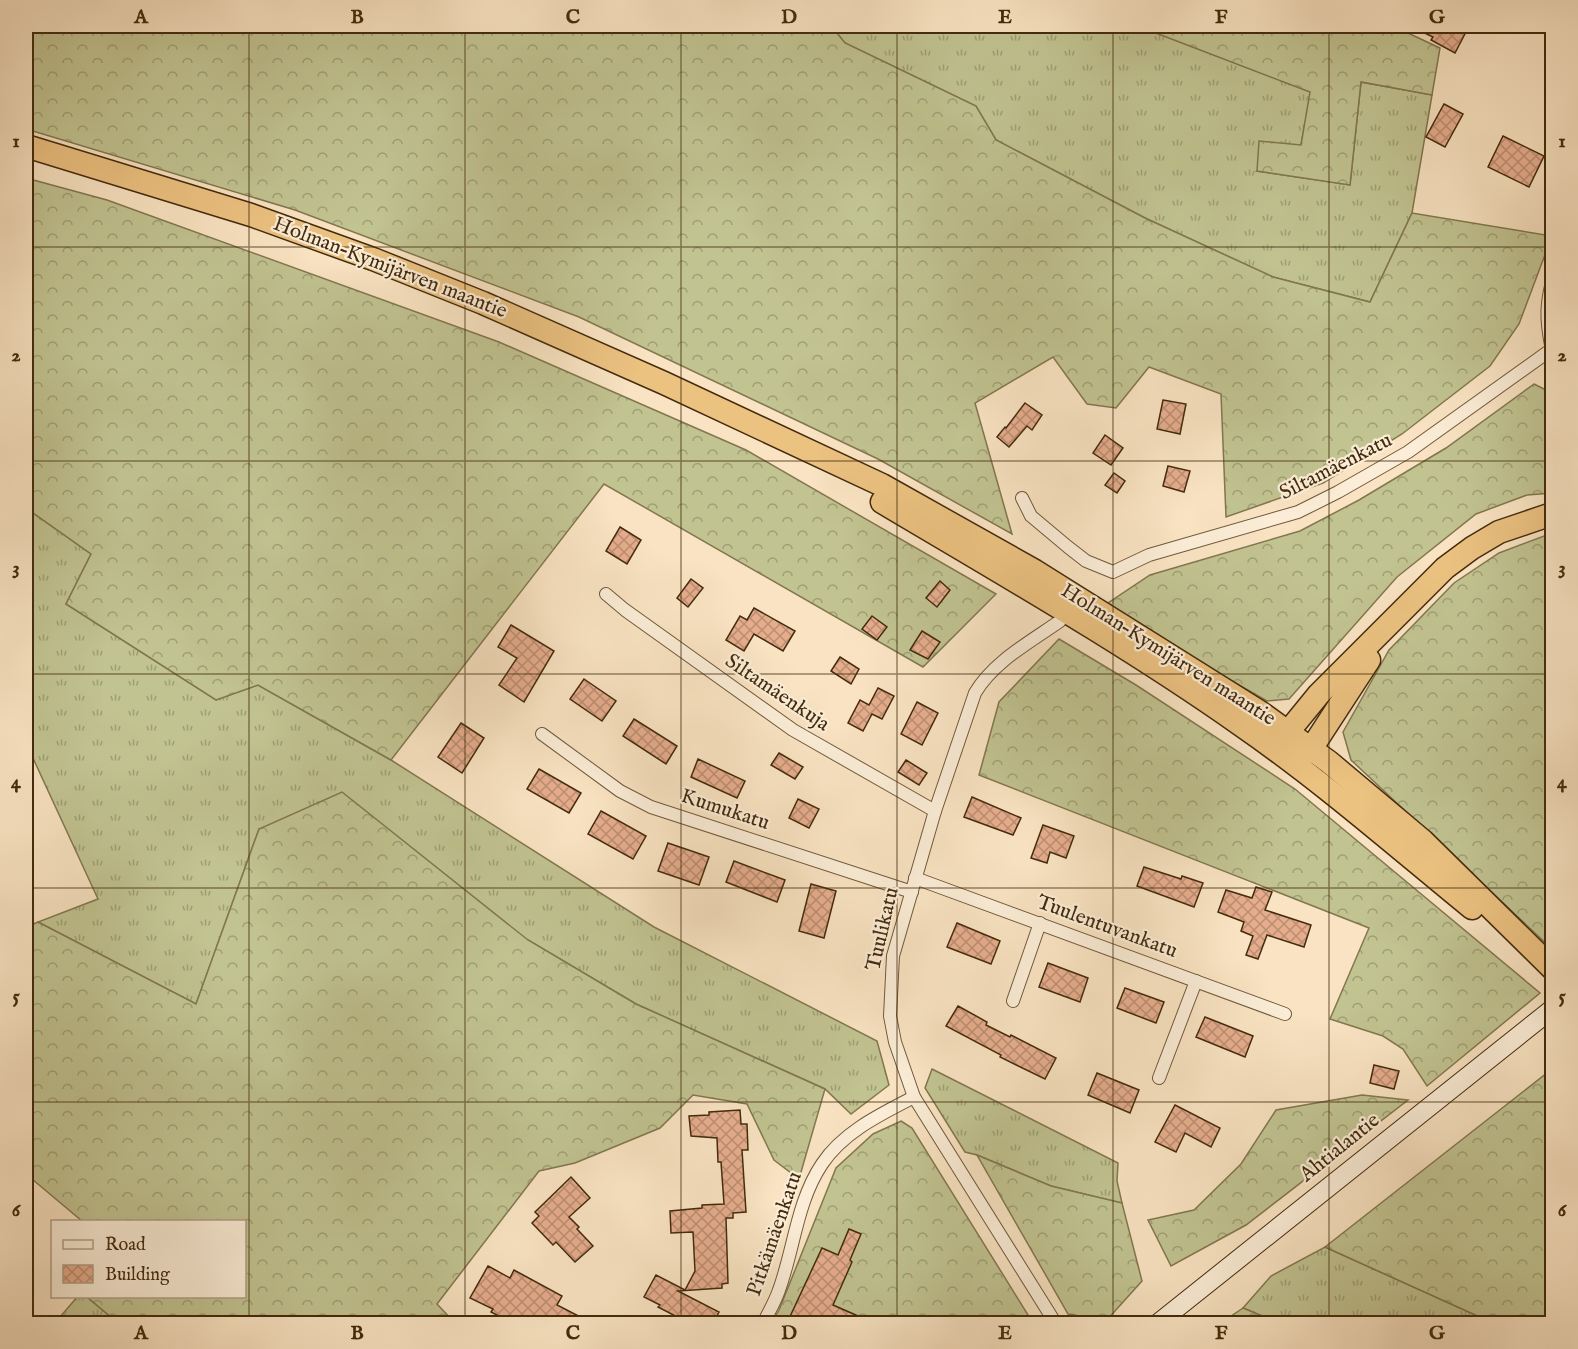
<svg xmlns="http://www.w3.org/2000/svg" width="1578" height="1349" font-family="'IM FELL English',serif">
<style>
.grass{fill:url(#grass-tufts);stroke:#82774f;stroke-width:1.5}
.forest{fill:url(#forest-crowns);stroke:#82774f;stroke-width:1.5}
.building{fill:url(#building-cross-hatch);stroke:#432b0d;stroke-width:1.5}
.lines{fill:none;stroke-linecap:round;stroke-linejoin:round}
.lane-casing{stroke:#70593a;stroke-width:8}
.street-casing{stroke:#70593a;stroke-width:14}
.secondary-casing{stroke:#432b0d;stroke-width:20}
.highway-casing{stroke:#432b0d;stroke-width:25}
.lane{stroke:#fbedd7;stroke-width:6}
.street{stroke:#fbedd7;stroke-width:12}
.secondary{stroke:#fbedd7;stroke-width:18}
.highway{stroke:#ecc281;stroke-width:22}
.grid{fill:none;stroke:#432b0d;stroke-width:1.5;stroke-opacity:0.55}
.labels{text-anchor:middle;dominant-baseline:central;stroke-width:4.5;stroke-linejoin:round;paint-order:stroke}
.street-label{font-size:21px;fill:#432b0d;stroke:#fbedd7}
.neatline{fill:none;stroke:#432b0d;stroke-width:2}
.grid-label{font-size:20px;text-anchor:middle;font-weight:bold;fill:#432b0d}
</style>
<defs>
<pattern id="grass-tufts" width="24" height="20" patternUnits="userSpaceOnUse" patternTransform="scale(1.5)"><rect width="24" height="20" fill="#c1c391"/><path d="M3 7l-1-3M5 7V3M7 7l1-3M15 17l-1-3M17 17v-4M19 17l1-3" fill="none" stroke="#9e9f75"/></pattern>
<pattern id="forest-crowns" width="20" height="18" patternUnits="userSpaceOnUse" patternTransform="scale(1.5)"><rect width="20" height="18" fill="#c1c391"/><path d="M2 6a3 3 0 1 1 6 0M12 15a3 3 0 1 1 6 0" fill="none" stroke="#9e9f75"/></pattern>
<pattern id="building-cross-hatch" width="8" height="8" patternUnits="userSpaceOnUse" patternTransform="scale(1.5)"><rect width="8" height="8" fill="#e6ad8d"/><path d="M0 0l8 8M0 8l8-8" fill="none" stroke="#bc8d72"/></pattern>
</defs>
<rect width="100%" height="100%" fill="#f9e3c2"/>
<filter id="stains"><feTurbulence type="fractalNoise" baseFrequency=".00333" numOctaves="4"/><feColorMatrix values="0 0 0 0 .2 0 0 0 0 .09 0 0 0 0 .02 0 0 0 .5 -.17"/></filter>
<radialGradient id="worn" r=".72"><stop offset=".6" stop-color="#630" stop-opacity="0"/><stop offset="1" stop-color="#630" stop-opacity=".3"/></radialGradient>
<g class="grass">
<polygon points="831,26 1149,26 1149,30 1311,92 1301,145 1257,171 1350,185 1361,82 1432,95 1412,213 1370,302 1273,277 1145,218 996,140 976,106 845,43"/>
<polygon points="26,508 91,554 66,604 216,700 258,685 391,760 654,927 877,1041 889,1085 851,1114 825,1089 636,1004 528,940 259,829 196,1004 38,922 98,899 26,743"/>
<polygon points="932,1069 1118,1163 1117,1181 1122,1203 1051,1186 977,1155 965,1152 925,1088"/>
<polygon points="1325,1247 1493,1323 1279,1323 1243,1308 1271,1276"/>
<polygon points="78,1296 87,1297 118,1323 54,1324"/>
</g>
<g class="forest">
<polygon points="26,26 831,26 845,43 976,106 996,140 1145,218 1273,277 1370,302 1412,213 1552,236 1519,324 1490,366 1402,434 1323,483 1226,517 1221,394 1149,367 1116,408 1087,404 1053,357 975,403 1012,534 878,459 579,317 295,210 26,129"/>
<polygon points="1149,26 1393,26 1440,48 1432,95 1361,82 1350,185 1257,171 1259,141 1301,145 1310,92 1148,30"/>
<polygon points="26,178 107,200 499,342 746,450 996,594 923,667 604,484 391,760 258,685 216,700 66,604 91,554 26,508"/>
<polygon points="1534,384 1552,393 1552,493 1527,495 1476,514 1397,577 1289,699 1267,701 1102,607 1150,575 1300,531 1359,500 1446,448"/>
<polygon points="1552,533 1552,949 1351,760 1343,732 1389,650 1454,583 1499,553"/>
<polygon points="1059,639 1136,685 1295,789 1540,993 1427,1086 1403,1049 1383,1036 1330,1019 1369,928 979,775 999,702"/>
<polygon points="342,792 528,940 636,1004 825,1089 799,1179 774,1160 747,1104 693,1095 660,1128 575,1163 539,1171 437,1304 455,1323 118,1323 87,1297 244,1296 244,1222 82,1221 26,1174 26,927 38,922 196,1004 259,829"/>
<polygon points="1552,1069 1552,1323 1493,1323 1325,1247"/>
<polygon points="1362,1095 1408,1100 1246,1225 1171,1266 1148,1220 1194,1210 1241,1164 1276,1110"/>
<polygon points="901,1121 912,1128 1033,1323 771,1324 779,1310 836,1168 873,1134"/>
<polygon points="977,1155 1051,1186 1122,1203 1142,1281 1106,1321 1068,1314"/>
<polygon points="1243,1308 1279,1323 1221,1323"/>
</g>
<g class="building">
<polygon points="1410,26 1469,26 1455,53 1431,40 1433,37"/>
<polygon points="1444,104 1463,114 1445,147 1426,137"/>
<polygon points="1503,136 1544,156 1529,187 1488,167"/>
<polygon points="1163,400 1186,404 1180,434 1157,429"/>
<polygon points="1025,403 1042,415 1032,430 1027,426 1009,447 997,437 1005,427 1006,428"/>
<polygon points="1105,435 1123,448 1111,465 1093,453"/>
<polygon points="1168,466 1190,471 1184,492 1163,486"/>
<polygon points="1114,473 1125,481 1117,493 1105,485"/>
<polygon points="620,527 641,540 627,564 606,551"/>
<polygon points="691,579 703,588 688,607 677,598"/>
<polygon points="940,581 950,590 937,607 926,598"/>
<polygon points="754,608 795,631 783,651 754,634 744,651 726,640 740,616 747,620"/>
<polygon points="872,616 887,627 877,640 862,629"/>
<polygon points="511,625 554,651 524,702 499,685 517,658 498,647"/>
<polygon points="922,631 940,642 928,659 910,650"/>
<polygon points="840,657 859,669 851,684 831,671"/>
<polygon points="584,679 616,701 602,721 570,699"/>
<polygon points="878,688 894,696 882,719 872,714 863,731 848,723 860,700 869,705"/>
<polygon points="917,702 938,713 922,745 901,734"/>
<polygon points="634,719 677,746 666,764 623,736"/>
<polygon points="461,723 484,738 462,773 438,757"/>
<polygon points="779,753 803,767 795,779 771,765"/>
<polygon points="698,759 745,781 737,798 691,777"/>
<polygon points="906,760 927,773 919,785 898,772"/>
<polygon points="539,769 581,793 569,813 527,789"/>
<polygon points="972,797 1021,818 1013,835 964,817"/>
<polygon points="798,799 819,809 809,828 789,818"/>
<polygon points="601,811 646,836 633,859 588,834"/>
<polygon points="1043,825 1074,836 1066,858 1050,852 1047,863 1031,858"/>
<polygon points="668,843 709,857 699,885 658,871"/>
<polygon points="734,861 785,880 777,902 726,882"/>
<polygon points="1144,867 1181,879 1182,876 1203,883 1194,907 1137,886"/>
<polygon points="811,884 836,891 824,938 799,931"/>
<polygon points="1256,887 1272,892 1265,910 1311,925 1304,947 1267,935 1258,959 1246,955 1253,936 1241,931 1244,922 1218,912 1226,890 1252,898"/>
<polygon points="957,923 1000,941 991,964 947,947"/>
<polygon points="1048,963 1088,978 1080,1002 1039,987"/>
<polygon points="1125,988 1164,1002 1156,1023 1117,1008"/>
<polygon points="958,1006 987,1022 986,1025 1010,1037 1011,1035 1056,1058 1045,1079 1000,1057 1001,1055 946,1026"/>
<polygon points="1205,1017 1253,1036 1245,1057 1196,1037"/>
<polygon points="1374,1065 1399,1071 1394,1089 1370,1083"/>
<polygon points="1097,1073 1139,1090 1130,1113 1088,1095"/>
<polygon points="1175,1105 1220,1128 1211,1147 1185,1133 1176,1152 1155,1142"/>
<polygon points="740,1110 741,1124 747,1124 748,1150 742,1150 746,1212 733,1213 733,1218 726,1218 728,1283 722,1284 722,1288 678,1291 719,1312 713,1323 698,1323 687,1317 685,1321 658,1307 660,1305 644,1297 656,1275 685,1290 695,1271 693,1232 671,1233 670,1211 702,1208 702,1205 724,1204 721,1162 718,1162 717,1138 691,1136 689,1116 709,1115 709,1112"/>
<polygon points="571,1177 590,1198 569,1217 579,1227 577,1229 593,1246 575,1262 556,1242 553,1245 532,1223 539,1216 535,1212"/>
<polygon points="849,1229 861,1234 850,1260 852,1262 833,1305 874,1323 787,1323 822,1248 838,1255"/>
<polygon points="488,1266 510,1278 514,1270 562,1296 557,1305 592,1323 512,1323 491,1312 493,1309 470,1298"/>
</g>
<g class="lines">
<defs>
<path id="lane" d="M1549,350C1542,318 1543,301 1552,270"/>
<g id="street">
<polyline points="1022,498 1031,516 1068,547 1086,561 1113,572 1149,555 1298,512 1338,492 1408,452 1552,349"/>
<polyline points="606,594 625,610 793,730 935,811"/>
<polyline points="542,734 620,791 651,807 912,892"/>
<polyline points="915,878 1285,1014"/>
<polyline points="1013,1001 1040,923"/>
<polyline points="1159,1078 1196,981"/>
<path d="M763,1324C768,1313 775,1302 779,1290C794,1249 797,1201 822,1164C843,1132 881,1114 914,1097"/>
<path d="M1056,1324L914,1097L895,1042L890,1016L893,956L935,811L975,693C993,662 1030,642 1060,621"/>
</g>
<polyline id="secondary" points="1157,1324 1552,1009"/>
<g id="highway">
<polyline points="26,146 251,215 373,259 483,303 664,383 882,485 1035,571 1260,712 1329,762 1423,841 1552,968"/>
<path d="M882,502C1003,574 1126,644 1241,725C1322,781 1396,846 1472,908"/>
<polyline points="1286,747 1288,732 1319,694 1445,568 1472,548 1499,532 1552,514"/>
<polyline points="1300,757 1311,749 1369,660"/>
</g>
</defs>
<use href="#lane" class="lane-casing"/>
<use href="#street" class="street-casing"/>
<use href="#secondary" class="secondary-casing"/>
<use href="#highway" class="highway-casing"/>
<use href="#lane" class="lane"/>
<use href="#street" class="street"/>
<use href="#secondary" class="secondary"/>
<use href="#highway" class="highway"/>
</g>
<path class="grid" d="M249,26V1324M465,26V1324M681,26V1324M897,26V1324M1113,26V1324M1329,26V1324M26,247H1552M26,461H1552M26,674H1552M26,888H1552M26,1102H1552"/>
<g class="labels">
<g class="street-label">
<text transform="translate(390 268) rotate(21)">Holman–Kymijärven maantie</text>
<text transform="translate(1336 467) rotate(-27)">Siltamäenkatu</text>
<text transform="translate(1168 655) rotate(32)">Holman–Kymijärven maantie</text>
<text transform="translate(777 693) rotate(34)">Siltamäenkuja</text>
<text transform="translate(725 810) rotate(18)">Kumukatu</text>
<text transform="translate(1107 927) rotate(20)">Tuulentuvankatu</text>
<text transform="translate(883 929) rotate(-77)">Tuulikatu</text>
<text transform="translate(1340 1148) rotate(-39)">Ahtialantie</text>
<text transform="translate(775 1234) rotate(-71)">Pitkämäenkatu</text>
</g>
</g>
<rect width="1578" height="1349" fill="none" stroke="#f9e3c2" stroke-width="66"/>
<rect x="51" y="1220" width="195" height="78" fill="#fbedd7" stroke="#b19f86" stroke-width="1.5"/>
<rect x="63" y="1240" width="30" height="9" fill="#fbedd7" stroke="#b19f86" stroke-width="1.5"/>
<text x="105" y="1250" font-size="18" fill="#432b0d">Road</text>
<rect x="63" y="1265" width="30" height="18" fill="url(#building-cross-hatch)" stroke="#b19f86" stroke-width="1.5"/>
<text x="105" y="1280" font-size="18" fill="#432b0d">Building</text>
<rect x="33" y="33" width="1512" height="1283" class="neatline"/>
<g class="grid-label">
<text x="141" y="23">A</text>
<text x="357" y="23">B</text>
<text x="573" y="23">C</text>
<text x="789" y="23">D</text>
<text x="1005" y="23">E</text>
<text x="1221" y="23">F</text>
<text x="1437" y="23">G</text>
<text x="16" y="147">1</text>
<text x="1562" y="147">1</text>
<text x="16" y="361">2</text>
<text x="1562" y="361">2</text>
<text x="16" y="574">3</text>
<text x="1562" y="574">3</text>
<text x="16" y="788">4</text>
<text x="1562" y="788">4</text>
<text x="16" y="1002">5</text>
<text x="1562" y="1002">5</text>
<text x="16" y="1216">6</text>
<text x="1562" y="1216">6</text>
<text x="141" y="1339">A</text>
<text x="357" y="1339">B</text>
<text x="573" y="1339">C</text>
<text x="789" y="1339">D</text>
<text x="1005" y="1339">E</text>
<text x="1221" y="1339">F</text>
<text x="1437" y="1339">G</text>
</g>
<rect width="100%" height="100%" filter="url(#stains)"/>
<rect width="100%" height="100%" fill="url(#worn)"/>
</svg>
